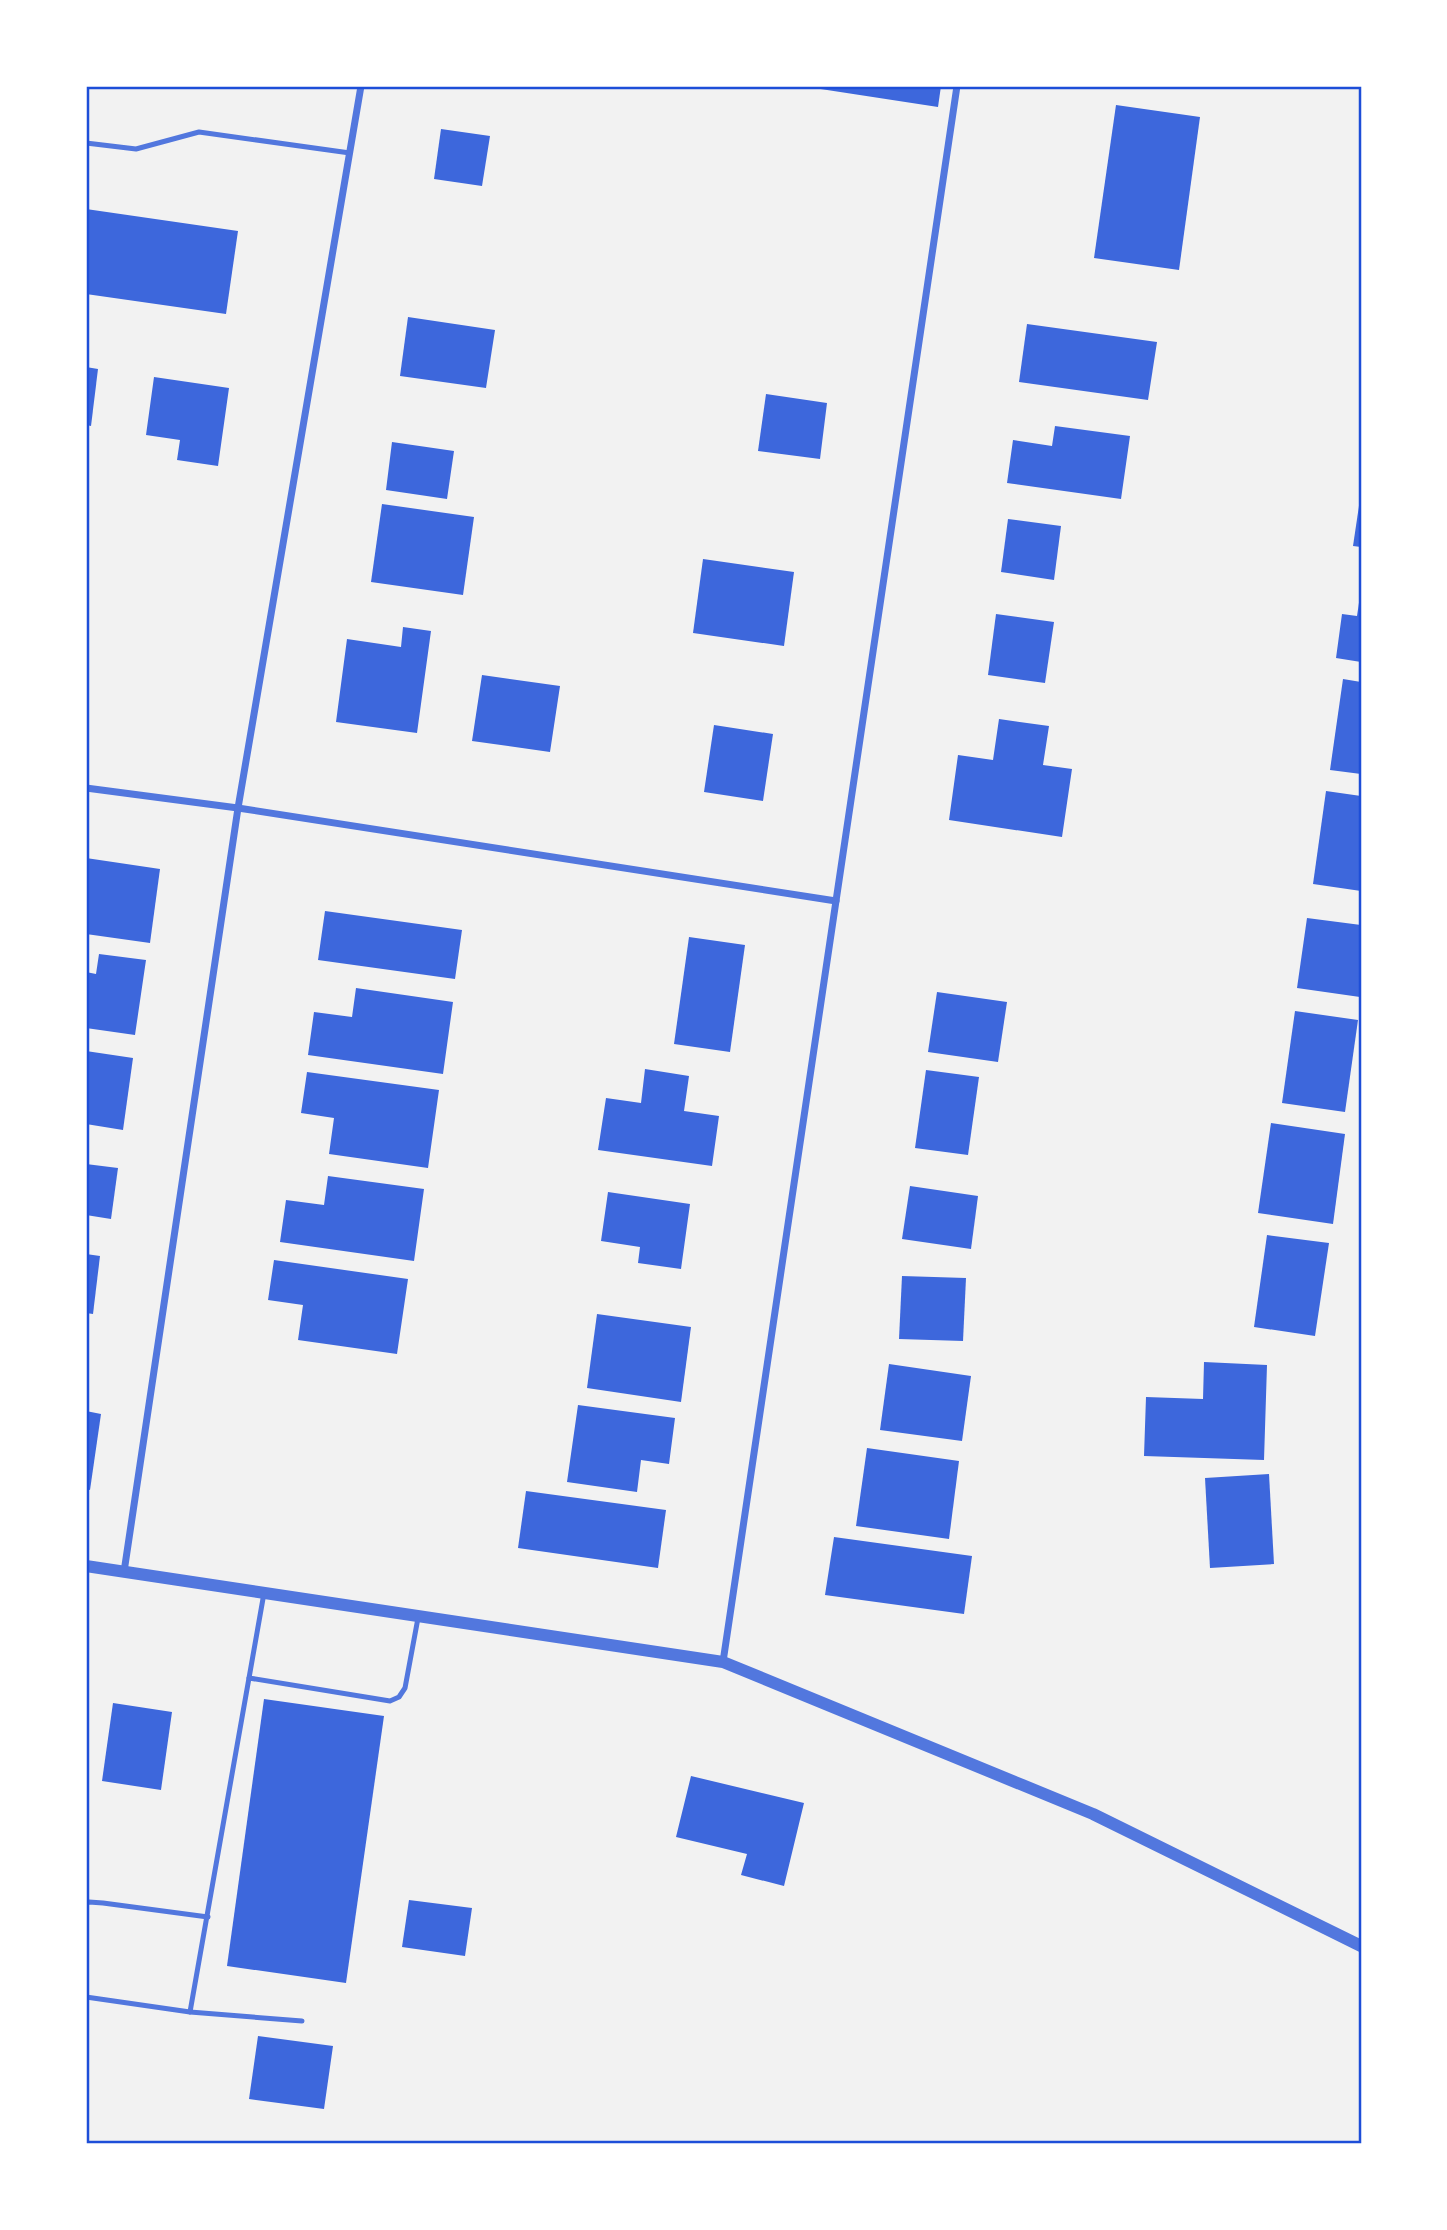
<svg xmlns="http://www.w3.org/2000/svg" width="1447" height="2230" font-family="'PT Sans',sans-serif">
<style>
.building{fill:#3d67dc}
.lines{fill:none;stroke-linecap:round;stroke-linejoin:round}
.service{stroke:#5277de;stroke-width:5}
.minor{stroke:#5277de;stroke-width:7}
.tertiary{stroke:#5277de;stroke-width:12}
.neatline{fill:none;stroke:#1d4ed8;stroke-width:2.5}
</style>
<rect width="100%" height="100%" fill="#f2f2f2"/>
<g class="building">
<polygon points="801,86 941,86 938,107"/>
<polygon points="1116,105 1200,117 1179,270 1094,258"/>
<polygon points="441,129 490,136 482,186 434,179"/>
<polygon points="86,209 238,231 226,314 86,294"/>
<polygon points="408,317 495,330 486,388 400,376"/>
<polygon points="1027,324 1157,342 1148,400 1019,382"/>
<polygon points="86,367 98,369 91,426 86,425"/>
<polygon points="154,377 229,388 218,466 177,460 180,440 146,435"/>
<polygon points="766,394 827,403 820,459 758,451"/>
<polygon points="1055,426 1130,436 1121,499 1007,483 1013,440 1052,446"/>
<polygon points="392,442 454,451 447,499 386,490"/>
<polygon points="1360,499 1361,499 1361,547 1353,546"/>
<polygon points="382,504 474,517 463,595 371,582"/>
<polygon points="1008,519 1061,526 1054,580 1001,572"/>
<polygon points="703,559 794,572 784,646 693,633"/>
<polygon points="1360,596 1361,662 1336,658 1342,614 1357,616"/>
<polygon points="996,614 1054,622 1045,683 988,675"/>
<polygon points="403,627 431,631 417,733 336,722 347,639 401,647"/>
<polygon points="482,675 560,686 550,752 472,741"/>
<polygon points="1343,679 1361,682 1361,774 1330,770"/>
<polygon points="999,719 1049,726 1043,765 1072,769 1062,837 949,820 958,755 993,760"/>
<polygon points="714,725 773,734 763,801 704,792"/>
<polygon points="1326,791 1361,796 1361,891 1313,884"/>
<polygon points="86,858 160,869 150,943 86,934"/>
<polygon points="325,911 462,930 455,979 318,960"/>
<polygon points="1307,918 1361,925 1360,997 1297,988"/>
<polygon points="689,937 745,945 730,1052 674,1044"/>
<polygon points="99,954 146,960 135,1035 86,1028 86,972 96,974"/>
<polygon points="356,988 453,1002 443,1074 308,1055 314,1012 352,1017"/>
<polygon points="937,992 1007,1002 998,1062 928,1052"/>
<polygon points="1295,1011 1358,1020 1345,1112 1282,1103"/>
<polygon points="86,1051 133,1058 123,1130 86,1124"/>
<polygon points="645,1069 689,1076 684,1111 719,1116 712,1166 598,1150 606,1098 641,1103"/>
<polygon points="926,1070 979,1077 968,1155 915,1148"/>
<polygon points="307,1072 439,1090 428,1168 329,1154 334,1118 301,1113"/>
<polygon points="1271,1123 1345,1134 1333,1224 1258,1213"/>
<polygon points="86,1164 118,1168 111,1219 86,1215"/>
<polygon points="328,1176 424,1189 414,1261 280,1242 286,1200 324,1205"/>
<polygon points="910,1186 978,1196 971,1249 902,1239"/>
<polygon points="608,1192 690,1204 681,1269 638,1263 640,1247 601,1241"/>
<polygon points="1267,1235 1329,1243 1315,1336 1254,1327"/>
<polygon points="86,1254 100,1256 93,1314 86,1313"/>
<polygon points="274,1260 408,1279 397,1354 298,1340 303,1305 268,1300"/>
<polygon points="902,1276 966,1278 963,1341 899,1339"/>
<polygon points="597,1314 691,1327 681,1402 587,1388"/>
<polygon points="1204,1362 1267,1365 1264,1460 1144,1456 1146,1397 1203,1399"/>
<polygon points="889,1364 971,1376 962,1441 880,1430"/>
<polygon points="578,1405 675,1418 669,1464 641,1460 637,1492 567,1482"/>
<polygon points="86,1411 101,1414 90,1490 86,1489"/>
<polygon points="867,1448 959,1461 949,1539 856,1526"/>
<polygon points="1269,1474 1274,1564 1210,1568 1205,1478"/>
<polygon points="526,1491 666,1510 658,1568 518,1548"/>
<polygon points="834,1537 972,1556 964,1614 825,1595"/>
<polygon points="264,1699 384,1716 346,1983 227,1966"/>
<polygon points="113,1703 172,1712 161,1790 102,1781"/>
<polygon points="691,1776 804,1803 784,1886 741,1875 747,1854 676,1837"/>
<polygon points="409,1900 472,1908 465,1956 402,1947"/>
<polygon points="258,2036 333,2046 324,2109 249,2099"/>
</g>
<g class="lines">
<g class="service">
<polyline points="86,143 136,149 199,132 350,153"/>
<polyline points="264,1593 190,2012 302,2021"/>
<polyline points="249,1678 390,1701 399,1697 405,1688 418,1618"/>
<polyline points="86,1904 89,1902 103,1903 208,1917"/>
<polyline points="86,1997 190,2012"/>
</g>
<g class="minor">
<polyline points="86,788 238,808 836,901"/>
<polyline points="124,1572 238,808 361,86"/>
<polyline points="723,1662 957,86"/>
</g>
<polyline class="tertiary" points="86,1566 723,1662 1093,1814 1361,1946"/>
</g>
<rect width="1447" height="2230" fill="none" stroke="#ffffff" stroke-width="175"/>
<rect x="88" y="88" width="1272" height="2054" class="neatline"/>
</svg>
